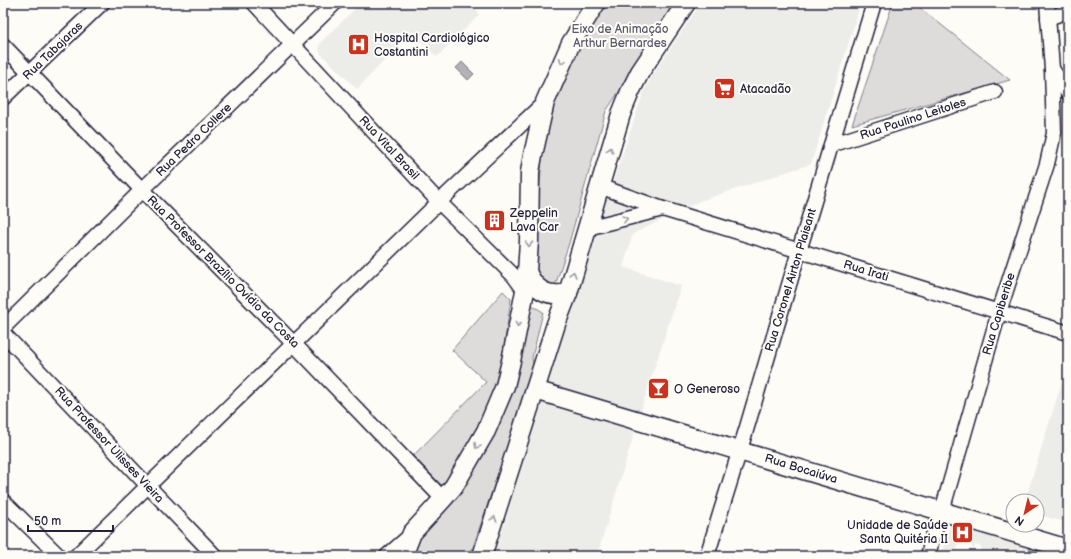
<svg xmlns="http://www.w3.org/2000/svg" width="1071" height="559" font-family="'Balsamiq Sans',sans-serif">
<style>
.built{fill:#ecece9}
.green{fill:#dddcdb;stroke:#807f8b}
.water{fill:#b2b2b7;stroke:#787885}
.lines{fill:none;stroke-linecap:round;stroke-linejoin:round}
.minor-casing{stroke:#22223b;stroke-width:17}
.major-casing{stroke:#22223b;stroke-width:21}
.minor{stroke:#fdfcf7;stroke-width:14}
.major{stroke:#fdfcf7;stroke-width:18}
.oneway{stroke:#9a9aa2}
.labels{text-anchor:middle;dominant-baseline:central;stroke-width:4;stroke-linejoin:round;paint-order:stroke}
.park-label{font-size:12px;fill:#5a5a6b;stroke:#fdfcf7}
.poi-label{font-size:12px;fill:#22223b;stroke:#fdfcf7;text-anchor:start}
.street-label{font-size:12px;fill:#22223b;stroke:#fdfcf7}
</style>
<rect width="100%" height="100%" fill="#fdfcf7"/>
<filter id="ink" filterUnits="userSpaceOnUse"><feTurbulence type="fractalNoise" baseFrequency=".025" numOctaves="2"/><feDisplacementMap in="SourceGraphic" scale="8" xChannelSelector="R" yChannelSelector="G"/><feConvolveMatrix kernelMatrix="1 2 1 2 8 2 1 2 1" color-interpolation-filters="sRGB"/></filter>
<g filter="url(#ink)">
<g class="built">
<polygon points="361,3 474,3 479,15 437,57 412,32 357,89 320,53 319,46 322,41"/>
<polygon points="701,3 861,3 811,164 700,201 633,234 623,267 681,286 645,397 597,556 494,556 593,240 644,91 655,71"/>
<polygon points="1068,362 1068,523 1037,514 1037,501 1025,501"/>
<polygon points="950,523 1030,548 1028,556 999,556 987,553 986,556 980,554 982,547 975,545 974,549 972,548 972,545 959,541 955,555 957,556 941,556"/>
</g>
<g class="green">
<polygon points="605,3 679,3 606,111 569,243 553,292 533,278 544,130 567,68"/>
<polygon points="893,3 914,3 1010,80 852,125"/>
<polygon points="503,291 511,299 501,366 486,412 444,488 413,456 486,382 452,350"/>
<polygon points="529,303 543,312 532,358 534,368 470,556 412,556 418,535 457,490"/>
<polygon points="1030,548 1055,556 1028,556"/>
</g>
<polygon class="water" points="462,62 474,74 468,80 456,68"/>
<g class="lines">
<defs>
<g id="minor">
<polyline points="254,3 439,202 514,276 525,291"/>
<polyline points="1047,3 1052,69 1068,93"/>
<polyline points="1048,18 1068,11"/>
<polyline points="3,45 142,190 294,344 443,499"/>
<polyline points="3,98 102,3"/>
<polyline points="831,145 995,92"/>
<polyline points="599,186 663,209 1068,333"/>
<polyline points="587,228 663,209"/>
<polyline points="3,328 142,190 335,3"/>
<polyline points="3,333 148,486 215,556"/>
<polyline points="3,501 59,556"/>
<polyline points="76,556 439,202 545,102"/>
<polyline points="387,556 411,535"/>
<polyline points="707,556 747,427 799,251 874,3"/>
<polyline points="928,556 933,535 942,511 999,312 1047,164 1054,133 1052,69"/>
</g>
<g id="major">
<path d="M527,272C536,291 547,297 568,293"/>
<polyline points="535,390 1068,549"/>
<polyline points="403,556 412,533 443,499 454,486 486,431 505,386 511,361 525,291 527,272 529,241 530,172 533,155 545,102 571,43 596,3"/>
<polyline points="482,556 556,324 568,293 621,114 630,92 640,72 686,3"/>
</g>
</defs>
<use href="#minor" class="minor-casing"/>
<use href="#major" class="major-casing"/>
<use href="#minor" class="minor"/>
<use href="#major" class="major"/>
</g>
<defs><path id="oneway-chevron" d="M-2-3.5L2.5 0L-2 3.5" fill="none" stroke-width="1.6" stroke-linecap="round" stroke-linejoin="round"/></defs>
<g class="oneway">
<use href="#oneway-chevron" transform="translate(562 61) rotate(113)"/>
<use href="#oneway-chevron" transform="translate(610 150) rotate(-74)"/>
<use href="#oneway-chevron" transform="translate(625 219) rotate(-14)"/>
<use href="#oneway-chevron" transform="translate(529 244) rotate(92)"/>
<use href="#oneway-chevron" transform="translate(573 274) rotate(-74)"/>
<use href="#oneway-chevron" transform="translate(518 324) rotate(101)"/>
<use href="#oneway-chevron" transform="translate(477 446) rotate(120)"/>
<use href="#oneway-chevron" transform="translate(494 519) rotate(-72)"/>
</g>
</g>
<defs>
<symbol id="hospital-square" viewBox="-11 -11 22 22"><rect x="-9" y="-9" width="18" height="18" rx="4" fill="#c8321e" stroke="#fdfcf7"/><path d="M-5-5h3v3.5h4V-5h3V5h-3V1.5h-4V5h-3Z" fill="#fff"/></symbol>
<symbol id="supermarket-square" viewBox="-11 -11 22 22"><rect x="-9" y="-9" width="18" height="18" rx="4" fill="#c8321e" stroke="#fdfcf7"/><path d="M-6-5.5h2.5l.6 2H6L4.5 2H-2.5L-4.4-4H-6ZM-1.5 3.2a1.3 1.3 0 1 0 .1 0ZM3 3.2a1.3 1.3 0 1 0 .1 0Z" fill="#fff"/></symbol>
<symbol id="building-square" viewBox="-11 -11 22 22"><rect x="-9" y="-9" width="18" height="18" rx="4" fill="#c8321e" stroke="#fdfcf7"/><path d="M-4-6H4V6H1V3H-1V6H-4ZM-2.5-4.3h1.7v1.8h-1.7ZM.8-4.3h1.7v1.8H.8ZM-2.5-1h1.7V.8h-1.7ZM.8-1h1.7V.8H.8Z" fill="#fff"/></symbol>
<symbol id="bar-square" viewBox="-11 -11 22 22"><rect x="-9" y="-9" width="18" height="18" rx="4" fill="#c8321e" stroke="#fdfcf7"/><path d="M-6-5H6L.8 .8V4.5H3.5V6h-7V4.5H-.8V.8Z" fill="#fff"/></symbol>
</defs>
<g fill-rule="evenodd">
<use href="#hospital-square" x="346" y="32" width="25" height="25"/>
<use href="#supermarket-square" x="712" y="76" width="25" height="25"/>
<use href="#building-square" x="482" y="208" width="25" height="25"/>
<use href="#bar-square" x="646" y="376" width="25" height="25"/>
<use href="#hospital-square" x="950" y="520" width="25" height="25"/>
</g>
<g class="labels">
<g class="park-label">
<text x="620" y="29">Eixo de Animação<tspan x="620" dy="14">Arthur Bernardes</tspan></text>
</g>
<g class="poi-label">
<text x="374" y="38">Hospital Cardiológico<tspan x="374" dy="14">Costantini</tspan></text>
<text x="740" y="89">Atacadão</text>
<text x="510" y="213">Zeppelin<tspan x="510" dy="14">Lava Car</tspan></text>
<text x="674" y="389">O Generoso</text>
<text x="948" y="525" text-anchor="end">Unidade de Saúde<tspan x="948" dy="14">Santa Quitéria II</tspan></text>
</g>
<g class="street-label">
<text transform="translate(53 51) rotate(-44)">Rua Tabajaras</text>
<text transform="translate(913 119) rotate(-18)">Rua Paulino Leitoles</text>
<text transform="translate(194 140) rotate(-44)">Rua Pedro Collere</text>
<text transform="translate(389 148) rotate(47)">Rua Vital Brasil</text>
<text transform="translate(866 271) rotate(17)">Rua Irati</text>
<text transform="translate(223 272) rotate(45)">Rua Professor Brazílio Ovídio da Costa</text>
<text transform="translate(791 280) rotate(-73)">Rua Coronel Airton Plaisant</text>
<text transform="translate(999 314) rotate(-73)">Rua Capiberibe</text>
<text transform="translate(109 445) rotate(47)">Rua Professor Ulisses Vieira</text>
<text transform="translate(801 469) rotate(17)">Rua Bocaiúva</text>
</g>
</g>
<rect width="1071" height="559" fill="none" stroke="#fdfcf7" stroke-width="16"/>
<rect x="8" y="8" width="1055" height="543" fill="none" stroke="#22223b" stroke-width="1.5" filter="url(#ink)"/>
<g transform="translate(1025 513) rotate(215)"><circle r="19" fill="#fdfcf7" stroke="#a5a5ac"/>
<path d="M0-3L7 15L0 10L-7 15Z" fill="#c8321e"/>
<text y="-6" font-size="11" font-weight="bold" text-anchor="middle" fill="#22223b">N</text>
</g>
<path d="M28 525v6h85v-6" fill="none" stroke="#22223b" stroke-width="2"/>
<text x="34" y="525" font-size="12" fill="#22223b" stroke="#fdfcf7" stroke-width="3" paint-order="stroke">50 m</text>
</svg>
